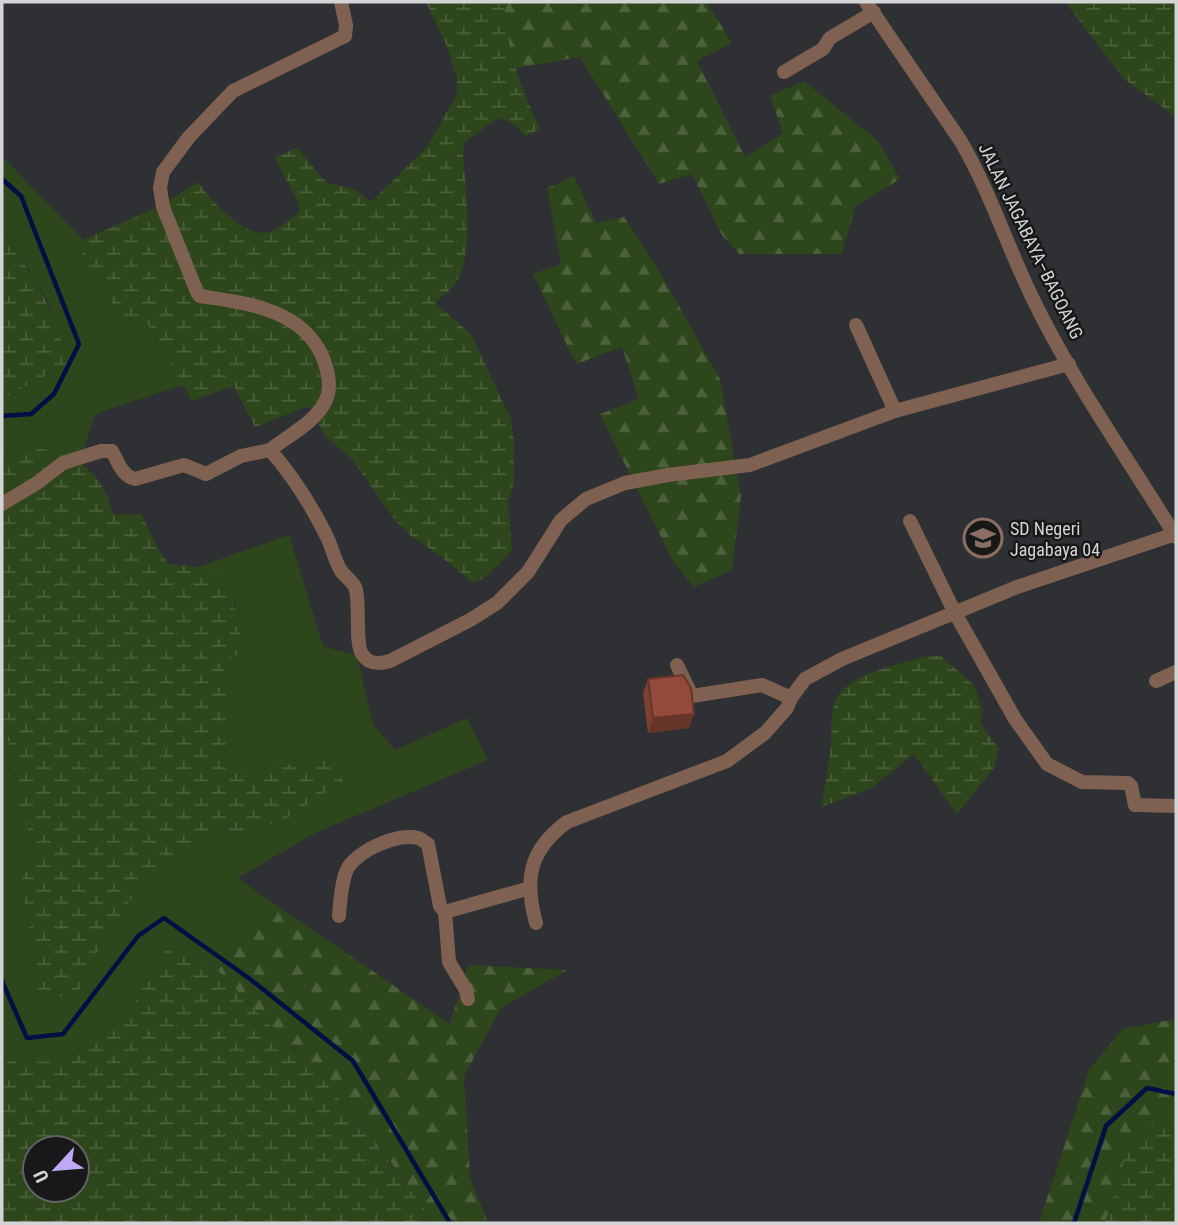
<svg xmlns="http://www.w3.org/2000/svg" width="1178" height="1225" font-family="'Roboto Condensed',sans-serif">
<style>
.green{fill:#2d461b}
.forest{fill:url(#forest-firs)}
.wetland{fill:url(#wetland-marsh);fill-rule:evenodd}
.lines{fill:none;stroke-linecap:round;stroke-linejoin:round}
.stream{stroke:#000f44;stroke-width:4.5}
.minor{stroke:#7f6152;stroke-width:14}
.tertiary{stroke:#7f6152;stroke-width:14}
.wall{fill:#7e4033}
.shaded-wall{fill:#673429}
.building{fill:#934a3b;stroke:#673429;stroke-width:2}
.labels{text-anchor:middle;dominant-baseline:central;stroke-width:5;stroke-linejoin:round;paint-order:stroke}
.street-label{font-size:18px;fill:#d3d4d6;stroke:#181819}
.poi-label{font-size:18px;fill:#d3d4d6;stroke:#181819;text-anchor:start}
</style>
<defs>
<pattern id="forest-firs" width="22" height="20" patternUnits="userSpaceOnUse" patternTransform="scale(1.75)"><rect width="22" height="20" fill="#2d461b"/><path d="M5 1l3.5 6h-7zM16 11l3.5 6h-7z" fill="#4b603b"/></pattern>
<pattern id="wetland-marsh" width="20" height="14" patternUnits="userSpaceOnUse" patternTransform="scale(1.75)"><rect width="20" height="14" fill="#2d461b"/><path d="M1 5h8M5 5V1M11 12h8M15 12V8" fill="none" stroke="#4b603b"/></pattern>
</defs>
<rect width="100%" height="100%" fill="#2f3033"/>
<g class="green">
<polygon points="2,156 83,240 83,257 126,318 148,325 183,385 95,414 79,463 7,455 2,460 2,399 67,364 48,302 26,264 2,231"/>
<path d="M289,535L323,646L357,656L373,725L395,750L467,718L488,760L315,833L238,878L267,899L218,971C207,959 190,949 174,947L150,973L132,1008L89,1049L60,1062L11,1060L2,1068V724L10,745L16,778L18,802L35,849L21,880L34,955L36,986L87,984L95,956L128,903L147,883L187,858L208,837L218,832L246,831L329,754L302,766L292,764L254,771L232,767L225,753L229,727L223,662L241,653L244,649L237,629L235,601L222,576L211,575L198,567Z"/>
</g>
<g class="forest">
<polygon points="497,2 707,2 732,43 697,61 745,157 783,133 770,96 804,81 878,141 900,179 856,206 841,254 739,254 722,235 692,174 659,184 580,57 516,68 507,40 504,8"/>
<polygon points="574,176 596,223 624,217 658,269 720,379 741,497 732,570 694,587 674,563 600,414 639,399 622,347 576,364 533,274 561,264 547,188"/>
<path d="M267,899L450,1024L468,965L567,970L501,1008L464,1076L470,1178L488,1223H431C421,1202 406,1184 393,1165C342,1095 278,1034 218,971Z"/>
<polygon points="1176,1019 1176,1116 1152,1123 1105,1223 1039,1223 1089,1070 1123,1029"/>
</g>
<g class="wetland">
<path d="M426,2H497L504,8C508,53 521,87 540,129L526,136L512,123L498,118L465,142L463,152C465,184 475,259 455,284C450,291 441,297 435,303L471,334L511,419L514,442V483L508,502L512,551L486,577L473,583L439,555L411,536L395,520L352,459L325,436L309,406L255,427L234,386L192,401L148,325L126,318L108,298L83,257V240L160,206L198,182C210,199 244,239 268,232C279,230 291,218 300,211C296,191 282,176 275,157L297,148L326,182L356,190L369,201L373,200L427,147L457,94V78L448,49Z"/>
<polygon points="1065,2 1176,2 1176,117 1124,79"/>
<path d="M2,231C32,272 57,313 67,364L2,399Z"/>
<path d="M24,446C52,449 86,458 101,485C106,494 110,505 115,515L141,514L161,554L169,564L198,567L211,575L222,576C238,597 236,625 244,649L241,653L223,662L229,727L225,753L232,767L254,771L292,764L302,766L329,753L343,781L281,822L246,831L218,832L208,837L187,858L147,883L128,903L95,956L87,984L69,995L44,1000L36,986L34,955L21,880L35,849L18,802L16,778L10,745L2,724V460Z"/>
<path d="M929,656H941L974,685L983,711L980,723L999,749L993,769L957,814L914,754L870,789L821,807C825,786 829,764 831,742C833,727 829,708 839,694C856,672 903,663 929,656Z"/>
<path d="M174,947L185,948L212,965L324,1081L376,1143L425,1210L430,1223H2L3,1065L11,1060L60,1062L89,1049L132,1008L150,973L164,952ZM77,1148V1190H35V1148Z"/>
<polygon points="1176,1116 1176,1223 1105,1223 1130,1141 1152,1123"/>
</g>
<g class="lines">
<g class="stream">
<polyline points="2,179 21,196 79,344 54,394 31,414 2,416"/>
<polyline points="2,981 27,1038 63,1034 138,936 164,918 250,979 353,1061 450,1223"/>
<polyline points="1074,1223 1106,1126 1147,1088 1176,1094"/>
</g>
<g class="minor">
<polyline points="784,72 823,49 830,38 874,12"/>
<polyline points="856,325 895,411"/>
<path d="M270,450C288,436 317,421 326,400C332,387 328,371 323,358C303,309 246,303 200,296L197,292L163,207L160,188L163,172L189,137L233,91L345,36L346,25L341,2"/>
<path d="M2,504L37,483L63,463L101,451H112C118,462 122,476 135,479L184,465L206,474L241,456L270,450C292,475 311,505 326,535C332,546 334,559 340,569C344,577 354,581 356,590C360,606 355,643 362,654C369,665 380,664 390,661L470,620L497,603L528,572L561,520L586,499L625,483L668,475L750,465L895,411L1069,364"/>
<polyline points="910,521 955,613 1015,719 1047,764 1082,782 1128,783 1131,786 1135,805 1176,806"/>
<polyline points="677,665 692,696 762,685 791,698 805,679 842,659 1017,587 1175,534"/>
<polyline points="1156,681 1176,672"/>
<polyline points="445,912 449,962 466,990 468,999"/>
<path d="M339,916C340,902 341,885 346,872C353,852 398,832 418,838C422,839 424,842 428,844L440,906L445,912L530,888"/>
<path d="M536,923C524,879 529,850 567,822L727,761L765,733L787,708L791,698"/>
</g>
<path class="tertiary" d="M866,2L960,140C989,189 1006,243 1031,295C1071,379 1127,457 1176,537"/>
</g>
<polygon class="wall" points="648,679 689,728 648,733 643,693"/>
<polygon class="shaded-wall" points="694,714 689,728 648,733 653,718"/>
<polygon class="building" points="683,675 691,688 694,714 653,718 648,679"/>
<defs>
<symbol id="school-ring" viewBox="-11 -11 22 22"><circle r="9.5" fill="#181819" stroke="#8d6e63" stroke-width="1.5"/><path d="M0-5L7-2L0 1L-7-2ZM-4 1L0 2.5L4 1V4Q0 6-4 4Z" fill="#8d6e63"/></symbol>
</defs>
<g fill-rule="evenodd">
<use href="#school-ring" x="961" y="516" width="44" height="44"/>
</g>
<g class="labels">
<g class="street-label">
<text transform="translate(1031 241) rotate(64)">JALAN JAGABAYA–BAGOANG</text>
</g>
<g class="poi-label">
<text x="1010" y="528">SD Negeri<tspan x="1010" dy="21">Jagabaya 04</tspan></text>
</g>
</g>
<rect width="1178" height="1225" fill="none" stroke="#d3d4d6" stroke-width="7"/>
<g transform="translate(56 1169) rotate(244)"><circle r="33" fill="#181819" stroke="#636365" stroke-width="2"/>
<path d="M0-5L12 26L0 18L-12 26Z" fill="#bfa9f4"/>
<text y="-10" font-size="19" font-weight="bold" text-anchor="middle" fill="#d3d4d6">U</text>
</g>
</svg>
